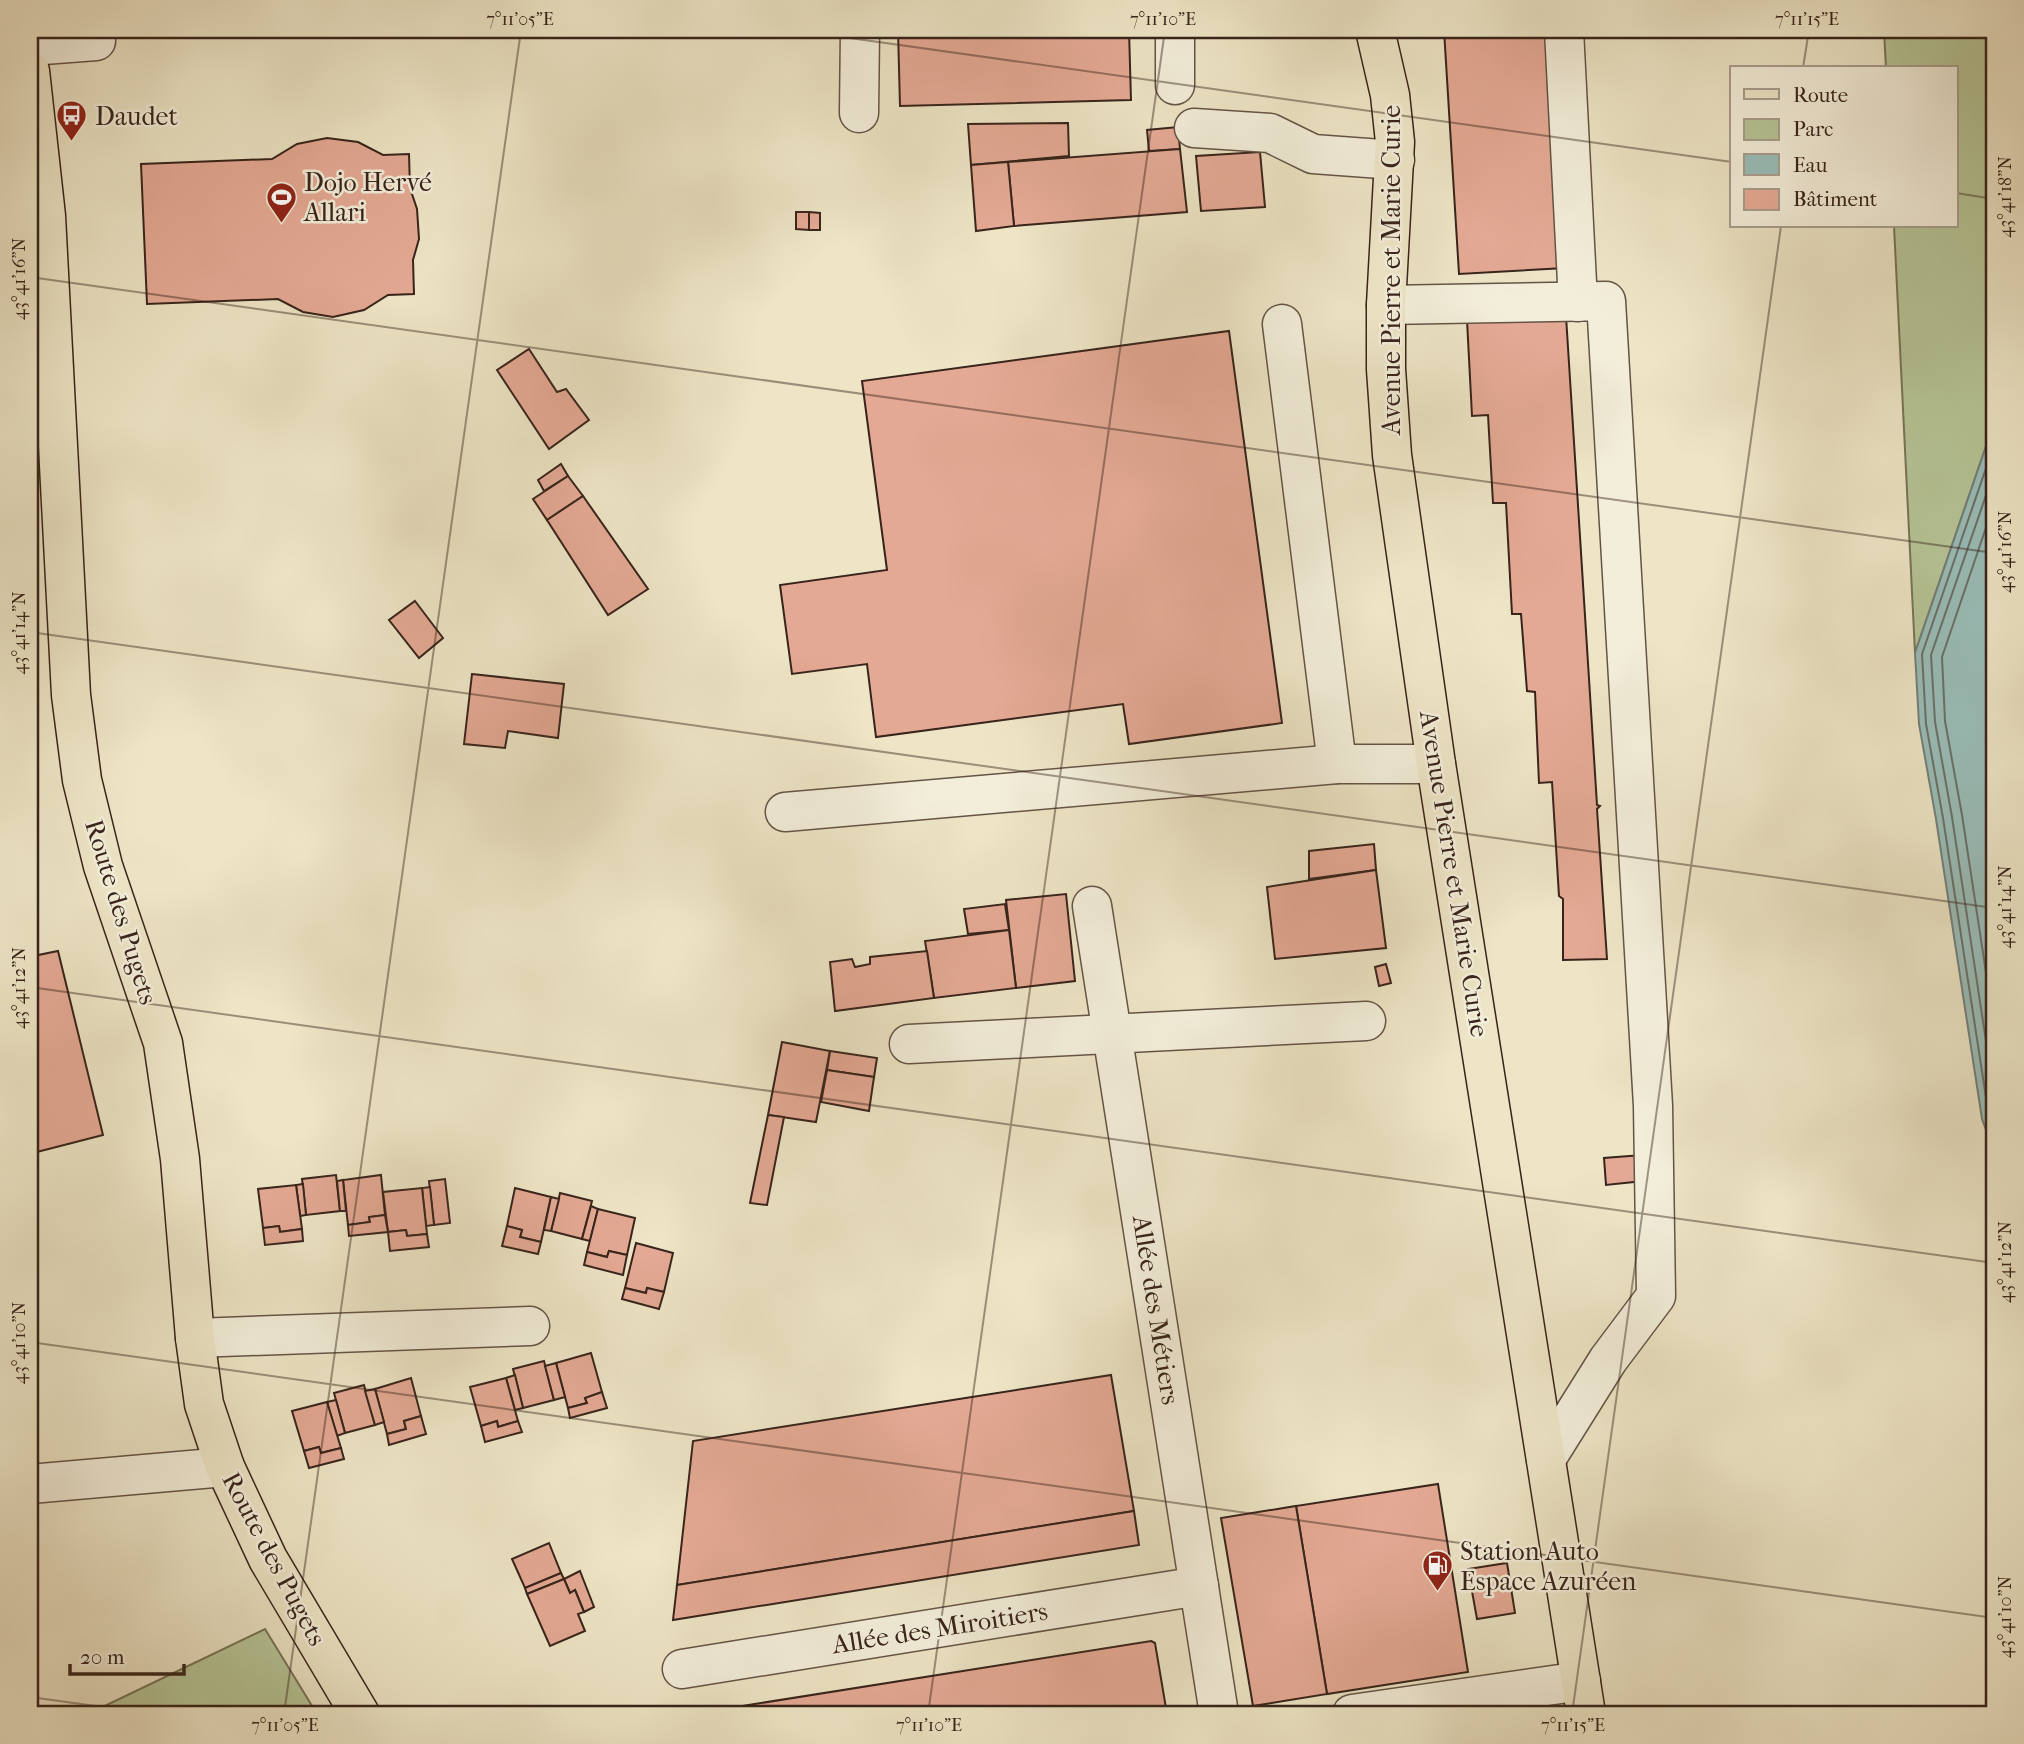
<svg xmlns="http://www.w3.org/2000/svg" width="2024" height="1744" font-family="'IM FELL French Canon',serif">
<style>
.green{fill:#b6c597;stroke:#777459;stroke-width:2}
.water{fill:#9abeb9;stroke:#73807a;stroke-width:2}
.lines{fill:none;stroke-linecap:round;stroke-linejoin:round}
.shore{stroke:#69716a;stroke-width:2}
.building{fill:#e4a994;stroke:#38241b;stroke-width:2}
.minor-casing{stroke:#655446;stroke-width:41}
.major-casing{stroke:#38241b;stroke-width:41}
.minor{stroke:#f3eeda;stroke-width:38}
.major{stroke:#ede5c6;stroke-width:38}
.ticks{fill:none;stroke:#38241b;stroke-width:2;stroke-opacity:0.45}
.labels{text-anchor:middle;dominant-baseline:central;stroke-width:5;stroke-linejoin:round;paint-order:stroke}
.poi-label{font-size:26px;fill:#38241b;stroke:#f3eeda;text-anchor:start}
.street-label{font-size:26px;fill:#38241b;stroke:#f3eeda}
.neatline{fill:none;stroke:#38241b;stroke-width:2.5}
.ticks-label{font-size:18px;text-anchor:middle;fill:#38241b}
</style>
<rect width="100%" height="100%" fill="#ede5c6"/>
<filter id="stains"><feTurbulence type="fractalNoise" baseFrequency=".00286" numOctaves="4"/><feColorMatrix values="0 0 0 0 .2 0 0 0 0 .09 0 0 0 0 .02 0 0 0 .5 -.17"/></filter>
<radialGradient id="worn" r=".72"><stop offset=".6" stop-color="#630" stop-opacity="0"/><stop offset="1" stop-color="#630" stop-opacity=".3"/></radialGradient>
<g class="green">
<polygon points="1884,30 1994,30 1994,423 1915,653 1894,226 1956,226 1956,68 1886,68"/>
<polygon points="265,1629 317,1714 88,1714"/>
</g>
<polygon class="water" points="1994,423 1994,1152 1982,1119 1936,819 1919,724 1915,653"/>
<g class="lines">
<g class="shore">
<polyline points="1994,445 1922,654 1926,724 1943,818 1989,1117 1994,1132"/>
<polyline points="1994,472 1931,655 1935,722 1952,817 1994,1094"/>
<polyline points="1994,504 1942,657 1945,721 1962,815 1994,1025"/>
</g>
</g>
<g class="building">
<polygon points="898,30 1129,30 1131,100 900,106"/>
<polygon points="1444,30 1552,30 1565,268 1459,274"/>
<polygon points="1068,123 1069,156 971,165 968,124"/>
<polygon points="1178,127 1180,149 1149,151 1147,130"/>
<polygon points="327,138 358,142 383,155 409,154 410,188 417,209 419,239 413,260 414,294 388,295 364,310 333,317 303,312 278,299 147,304 141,164 272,159 297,144"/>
<polygon points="1180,149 1187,212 1014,226 1008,162"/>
<polygon points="1260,152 1265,207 1201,211 1196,156"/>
<polygon points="1008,162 1014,226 976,231 971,165"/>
<polygon points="796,212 809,212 809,230 796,229"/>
<polygon points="809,212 820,213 820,230 809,230"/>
<polygon points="1566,316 1597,805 1600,806 1597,809 1607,959 1563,960 1563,899 1559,896 1552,782 1539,783 1535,692 1527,691 1521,614 1512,614 1506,503 1493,503 1488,415 1472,416 1467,320"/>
<polygon points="1229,331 1282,723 1129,744 1123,704 876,737 867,664 792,674 780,585 887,570 862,381"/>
<polygon points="529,349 557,392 566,389 589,420 549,449 497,370"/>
<polygon points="561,464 568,476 544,491 538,480"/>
<polygon points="568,476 583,496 547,520 533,499"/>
<polygon points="583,496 648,589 608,615 547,520"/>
<polygon points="415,601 443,638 419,658 389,620"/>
<polygon points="472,674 564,684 558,738 508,731 505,748 464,744"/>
<polygon points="1374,844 1376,870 1309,879 1309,851"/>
<polygon points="1376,870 1386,948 1275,959 1267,887"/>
<polygon points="1066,894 1075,981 1016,988 1006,900"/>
<polygon points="1005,904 1009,930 968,934 964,909"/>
<polygon points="30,922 38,955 58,951 103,1135 33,1153 30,1140"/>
<polygon points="1009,930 1016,988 934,998 925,941"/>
<polygon points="927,951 934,998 835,1011 830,962 852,959 855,967 870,964 870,957"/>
<polygon points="1386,964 1391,983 1379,986 1375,967"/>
<polygon points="782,1042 830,1051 816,1122 768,1115"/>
<polygon points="830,1051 877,1058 874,1077 827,1070"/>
<polygon points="827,1070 874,1077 869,1111 821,1102"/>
<polygon points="768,1115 784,1117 767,1205 750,1203"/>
<polygon points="1642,1155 1643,1181 1606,1185 1604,1158"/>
<polygon points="336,1175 340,1211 306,1215 302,1179"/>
<polygon points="381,1175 385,1215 369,1217 370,1222 348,1225 343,1180"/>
<polygon points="445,1179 450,1223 434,1225 429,1181"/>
<polygon points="343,1180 346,1211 340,1211 337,1181"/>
<polygon points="303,1184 306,1215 300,1216 296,1185"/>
<polygon points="296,1185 302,1229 280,1232 279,1226 263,1228 258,1189"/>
<polygon points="430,1187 434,1225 426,1226 422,1188"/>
<polygon points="422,1188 427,1234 407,1236 406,1230 388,1232 383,1192"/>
<polygon points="515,1188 551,1197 541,1242 520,1237 522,1230 507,1226"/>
<polygon points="560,1193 592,1201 582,1239 551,1231"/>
<polygon points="551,1197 559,1199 551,1231 544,1230"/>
<polygon points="591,1206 598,1209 590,1241 582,1239"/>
<polygon points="598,1209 635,1218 627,1255 609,1251 607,1257 587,1252"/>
<polygon points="385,1215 388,1232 349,1236 348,1225 370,1222 369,1217"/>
<polygon points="279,1226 280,1232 302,1229 303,1241 265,1245 263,1228"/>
<polygon points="507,1226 522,1230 520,1237 541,1242 538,1254 502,1246"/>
<polygon points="406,1230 407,1236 427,1234 429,1247 390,1251 388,1232"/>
<polygon points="636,1243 673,1253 664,1292 647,1288 646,1293 625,1288"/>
<polygon points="609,1251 627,1255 623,1275 584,1265 587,1252 607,1257"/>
<polygon points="625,1288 646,1293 647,1288 664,1292 659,1309 622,1299"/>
<polygon points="591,1353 602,1392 585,1398 587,1403 568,1408 556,1363"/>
<polygon points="544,1361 554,1400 523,1408 513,1369"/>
<polygon points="556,1363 565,1397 554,1400 545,1366"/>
<polygon points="515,1375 523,1408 515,1410 506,1378"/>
<polygon points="1111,1375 1134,1511 677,1585 693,1441"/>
<polygon points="411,1378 421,1416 404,1421 406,1429 387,1434 375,1389"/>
<polygon points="506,1378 518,1421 498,1427 497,1421 481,1426 470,1387"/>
<polygon points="364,1385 375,1425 345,1433 334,1393"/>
<polygon points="375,1389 384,1422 375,1425 365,1391"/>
<polygon points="602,1392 607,1408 570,1418 568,1408 587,1403 585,1398"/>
<polygon points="336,1400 345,1433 337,1436 327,1402"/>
<polygon points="327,1402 341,1448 321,1453 319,1447 304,1451 292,1411"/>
<polygon points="421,1416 426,1434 389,1445 387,1434 406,1429 404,1421"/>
<polygon points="497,1421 498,1427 518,1421 522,1432 485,1442 481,1426"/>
<polygon points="319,1447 321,1453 341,1448 344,1459 309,1468 304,1451"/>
<polygon points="1438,1484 1468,1672 1327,1694 1296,1506"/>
<polygon points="1296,1506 1327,1694 1253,1706 1221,1518"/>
<polygon points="1134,1511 1139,1545 673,1620 677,1585"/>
<polygon points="549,1543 561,1573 525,1588 512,1559"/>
<polygon points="1507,1563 1515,1613 1477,1619 1468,1569"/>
<polygon points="580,1571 594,1607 584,1612 575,1590 570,1593 564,1579"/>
<polygon points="561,1573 564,1579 527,1594 525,1588"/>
<polygon points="564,1579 570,1593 575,1590 584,1612 578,1614 585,1631 550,1646 527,1594"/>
<polygon points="1151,1641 1155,1643 1167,1714 692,1714"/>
</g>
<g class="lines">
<defs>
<g id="minor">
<polyline points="1175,30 1175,85"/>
<polyline points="1564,30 1578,302"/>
<polyline points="30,46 96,41"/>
<polyline points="859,113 860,30"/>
<polyline points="1194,128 1270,133 1313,154 1395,160"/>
<polyline points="1386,305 1606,301 1653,1106 1656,1296 1608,1360 1546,1459"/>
<polyline points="1282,324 1337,764"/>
<polyline points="785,812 1337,764 1436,764"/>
<polyline points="1092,906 1219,1714"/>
<polyline points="909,1044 1366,1021"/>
<polyline points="195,1338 530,1326"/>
<polyline points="30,1484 225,1467"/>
<polyline points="682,1669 1199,1586"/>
<polyline points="1352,1714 1581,1681"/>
</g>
<g id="major">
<polyline points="1375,30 1390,95 1395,142 1386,305 1386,369 1392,455 1436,764 1586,1714"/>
<polyline points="30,71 46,216 71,695 82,780 103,866 163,1043 180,1159 195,1338 204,1404 225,1467 268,1559 360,1714"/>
</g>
</defs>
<use href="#minor" class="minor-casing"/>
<use href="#major" class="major-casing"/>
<use href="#minor" class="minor"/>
<use href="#major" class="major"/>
</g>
<path class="ticks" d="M793,30L1732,162M1803,68L1809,30M1956,193L1994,199M30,277L1994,553M30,632L1994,908M30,987L1994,1263M30,1342L1994,1618M30,1697L154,1714M284,1714L521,30M928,1714L1165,30M1572,1714L1781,226"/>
<defs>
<symbol id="bus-pin" viewBox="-11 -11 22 30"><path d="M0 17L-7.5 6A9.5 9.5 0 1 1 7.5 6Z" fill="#8f2418" stroke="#f3eeda"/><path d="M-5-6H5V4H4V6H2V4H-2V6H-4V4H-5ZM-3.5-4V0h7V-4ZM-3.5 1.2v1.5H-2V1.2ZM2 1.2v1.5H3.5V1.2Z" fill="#fff"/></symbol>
<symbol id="stadium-pin" viewBox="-11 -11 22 30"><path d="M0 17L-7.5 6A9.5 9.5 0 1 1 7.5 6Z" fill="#8f2418" stroke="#f3eeda"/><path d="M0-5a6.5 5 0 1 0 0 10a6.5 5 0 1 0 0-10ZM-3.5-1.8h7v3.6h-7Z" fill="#fff"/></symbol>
<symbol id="fuel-pin" viewBox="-11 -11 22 30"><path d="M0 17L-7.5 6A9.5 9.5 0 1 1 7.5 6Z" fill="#8f2418" stroke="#f3eeda"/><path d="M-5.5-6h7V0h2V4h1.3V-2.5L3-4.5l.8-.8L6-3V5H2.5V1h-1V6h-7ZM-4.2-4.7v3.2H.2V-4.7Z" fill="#fff"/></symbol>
</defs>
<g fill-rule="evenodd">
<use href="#bus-pin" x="54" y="98" width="35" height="47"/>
<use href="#stadium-pin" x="264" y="180" width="35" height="47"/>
<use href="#fuel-pin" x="1420" y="1548" width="35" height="47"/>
</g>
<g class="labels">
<g class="poi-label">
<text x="95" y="116">Daudet</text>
<text x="304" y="182">Dojo Hervé<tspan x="304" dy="30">Allari</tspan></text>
<text x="1460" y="1551">Station Auto<tspan x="1460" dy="30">Espace Azuréen</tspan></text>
</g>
<g class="street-label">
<text transform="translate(1391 270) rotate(-90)">Avenue Pierre et Marie Curie</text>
<text transform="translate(1454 874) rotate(81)">Avenue Pierre et Marie Curie</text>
<text transform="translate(121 912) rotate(73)">Route des Pugets</text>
<text transform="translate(1156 1310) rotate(81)">Allée des Métiers</text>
<text transform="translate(274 1559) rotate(62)">Route des Pugets</text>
<text transform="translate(940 1628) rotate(-9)">Allée des Miroitiers</text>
</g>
</g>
<rect width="2024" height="1744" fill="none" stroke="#ede5c6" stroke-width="77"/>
<rect x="1730" y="66" width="228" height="161" fill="#f3eeda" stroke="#a89d8e" stroke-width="2"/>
<rect x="1744" y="89" width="35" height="10" fill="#ede5c6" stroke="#a89d8e" stroke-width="2"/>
<text x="1793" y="102" font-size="21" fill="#38241b">Route</text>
<rect x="1744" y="119" width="35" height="21" fill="#b6c597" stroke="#a89d8e" stroke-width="2"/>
<text x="1793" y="136" font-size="21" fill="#38241b">Parc</text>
<rect x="1744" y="154" width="35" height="21" fill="#9abeb9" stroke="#a89d8e" stroke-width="2"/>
<text x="1793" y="172" font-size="21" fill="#38241b">Eau</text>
<rect x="1744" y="189" width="35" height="21" fill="#e4a994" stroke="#a89d8e" stroke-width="2"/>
<text x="1793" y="206" font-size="21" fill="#38241b">Bâtiment</text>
<path d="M70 1664v10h114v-10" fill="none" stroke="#38241b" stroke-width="3.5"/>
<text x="80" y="1664" font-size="21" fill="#38241b" stroke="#f3eeda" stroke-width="5" paint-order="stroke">20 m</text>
<rect x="38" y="38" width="1948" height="1668" class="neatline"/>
<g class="ticks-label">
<text x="520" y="25">7°11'05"E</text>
<text x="1163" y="25">7°11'10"E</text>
<text x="1807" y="25">7°11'15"E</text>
<text transform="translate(2005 197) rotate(-90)" y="6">43°41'18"N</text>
<text transform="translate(19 279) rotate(-90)" y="6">43°41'16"N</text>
<text transform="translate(2005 552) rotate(-90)" y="6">43°41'16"N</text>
<text transform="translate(19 633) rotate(-90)" y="6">43°41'14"N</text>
<text transform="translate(2005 907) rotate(-90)" y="6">43°41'14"N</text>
<text transform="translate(19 988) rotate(-90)" y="6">43°41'12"N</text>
<text transform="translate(2005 1262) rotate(-90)" y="6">43°41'12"N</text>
<text transform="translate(19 1343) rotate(-90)" y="6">43°41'10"N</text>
<text transform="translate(2005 1617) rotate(-90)" y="6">43°41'10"N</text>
<text x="285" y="1731">7°11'05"E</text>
<text x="929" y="1731">7°11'10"E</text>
<text x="1573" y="1731">7°11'15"E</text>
</g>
<rect width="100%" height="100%" filter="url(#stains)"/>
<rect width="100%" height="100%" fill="url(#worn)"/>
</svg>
